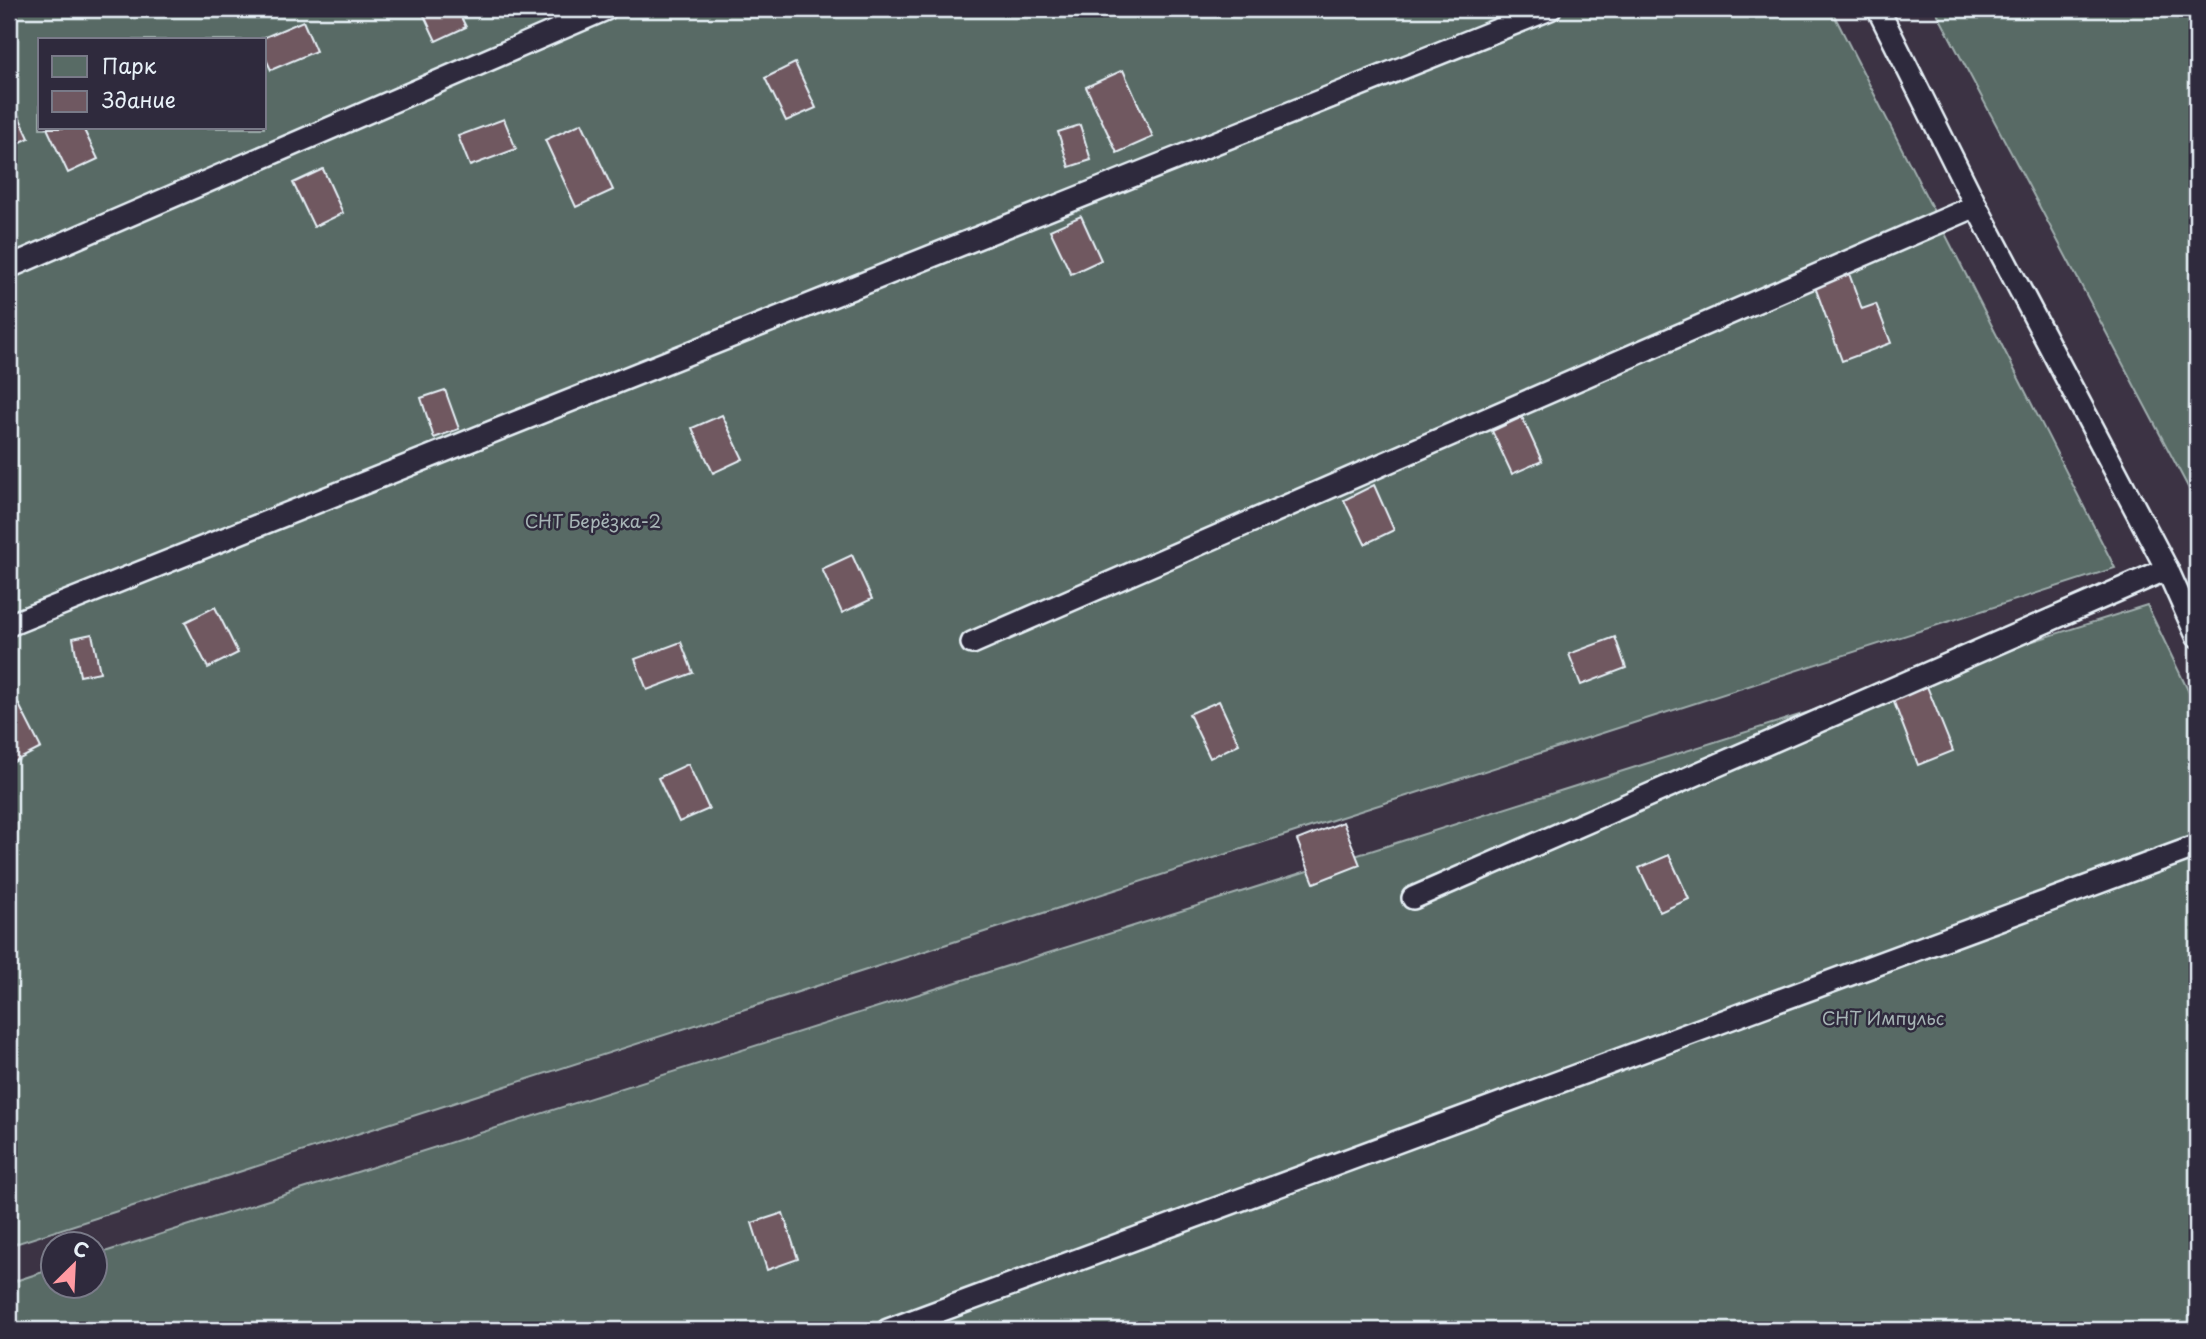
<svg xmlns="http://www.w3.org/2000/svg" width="2206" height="1339" font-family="'Playpen Sans',sans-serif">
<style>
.green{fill:#586b65;stroke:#a0aeae;stroke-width:2;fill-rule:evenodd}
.building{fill:#6f5861;stroke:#e8f1f8;stroke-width:2}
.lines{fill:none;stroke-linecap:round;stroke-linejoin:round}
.lane-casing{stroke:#e8f1f8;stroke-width:26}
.lane{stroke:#2f2a3d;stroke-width:21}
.labels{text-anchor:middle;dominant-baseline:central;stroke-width:5;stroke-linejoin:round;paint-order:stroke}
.park-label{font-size:18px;fill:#a7b5b6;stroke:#2f2a3d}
</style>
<rect width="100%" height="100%" fill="#3c3344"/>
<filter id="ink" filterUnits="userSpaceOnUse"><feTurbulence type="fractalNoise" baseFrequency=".0143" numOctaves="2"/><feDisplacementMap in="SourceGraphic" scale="14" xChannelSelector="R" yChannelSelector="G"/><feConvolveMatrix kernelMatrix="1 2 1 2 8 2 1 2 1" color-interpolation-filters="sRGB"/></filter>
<g filter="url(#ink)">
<g class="green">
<path d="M9,9H1831L2115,568L9,1246ZM40,40H264V128H40Z"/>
<polygon points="1935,9 2197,9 2197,504"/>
<polygon points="2147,605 2197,709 2197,1330 9,1330 9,1283 52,1269 52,1286 94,1286 95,1255"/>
</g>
<g class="building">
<polygon points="421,9 457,9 466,27 436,41"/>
<polygon points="303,21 316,51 271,70 264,55 264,40 258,40"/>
<polygon points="795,63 816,108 786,121 765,78"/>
<polygon points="1123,70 1153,137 1117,153 1086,87"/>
<polygon points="9,95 29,138 9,148"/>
<polygon points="504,119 516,149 470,166 458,136"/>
<polygon points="582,123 613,190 576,207 545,140"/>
<polygon points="1080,125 1091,160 1069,167 1058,132"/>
<polygon points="47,128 83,128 98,159 68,173"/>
<polygon points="323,169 343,213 314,227 293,183"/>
<polygon points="1081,216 1101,260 1071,274 1050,230"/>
<polygon points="1848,271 1862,309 1876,304 1891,343 1842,361 1814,284"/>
<polygon points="445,390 459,429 434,438 421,398"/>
<polygon points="722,415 743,459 713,473 692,428"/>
<polygon points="1522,417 1542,461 1512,474 1492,431"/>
<polygon points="1374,485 1394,530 1365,544 1344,500"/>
<polygon points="852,555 872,599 842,613 822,569"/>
<polygon points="215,607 238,653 208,668 185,622"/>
<polygon points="92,634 100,672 80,676 73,638"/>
<polygon points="1615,637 1626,668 1581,685 1569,654"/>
<polygon points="681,642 693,673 647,690 635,659"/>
<polygon points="1926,684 1953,751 1918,765 1892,697"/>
<polygon points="12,691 41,748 12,763 9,757 9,693"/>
<polygon points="1219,701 1239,744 1210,758 1189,714"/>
<polygon points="688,764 709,809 679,822 658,778"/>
<polygon points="1343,822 1360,865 1314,883 1297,840"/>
<polygon points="1669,855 1689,899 1660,912 1639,868"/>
<polygon points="783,1213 798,1259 767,1270 752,1223"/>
</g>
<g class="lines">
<defs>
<g id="lane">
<polyline points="1878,9 1976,206 2167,569 2197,636"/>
<polyline points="9,267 606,9"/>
<polyline points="9,625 1550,9"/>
<polyline points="972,643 1976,206"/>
<polyline points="1413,898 2167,569"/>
<polyline points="888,1330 2197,846"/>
</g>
</defs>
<use href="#lane" class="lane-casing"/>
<use href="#lane" class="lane"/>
</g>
</g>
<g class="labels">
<g class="park-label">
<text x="593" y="520">СНТ Берёзка-2</text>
<text x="1883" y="1017">СНТ Импульс</text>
</g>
</g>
<rect width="2206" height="1339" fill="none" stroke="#2f2a3d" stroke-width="35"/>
<rect x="18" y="18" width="2171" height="1304" fill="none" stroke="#e8f1f8" stroke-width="2.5" filter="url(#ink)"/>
<rect x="38" y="38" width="228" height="91" fill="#2f2a3d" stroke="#797a88" stroke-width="2"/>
<rect x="52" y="56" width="35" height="21" fill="#586b65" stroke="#797a88" stroke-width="2"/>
<text x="102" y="74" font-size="21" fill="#e8f1f8">Парк</text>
<rect x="52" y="91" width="35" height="21" fill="#6f5861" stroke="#797a88" stroke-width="2"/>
<text x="102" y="108" font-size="21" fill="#e8f1f8">Здание</text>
<g transform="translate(74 1265) rotate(24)"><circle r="33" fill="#2f2a3d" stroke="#797a88" stroke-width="2"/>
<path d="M0-5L12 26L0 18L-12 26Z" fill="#ff9aa2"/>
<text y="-10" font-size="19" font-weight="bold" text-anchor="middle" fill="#e8f1f8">С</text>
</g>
</svg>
